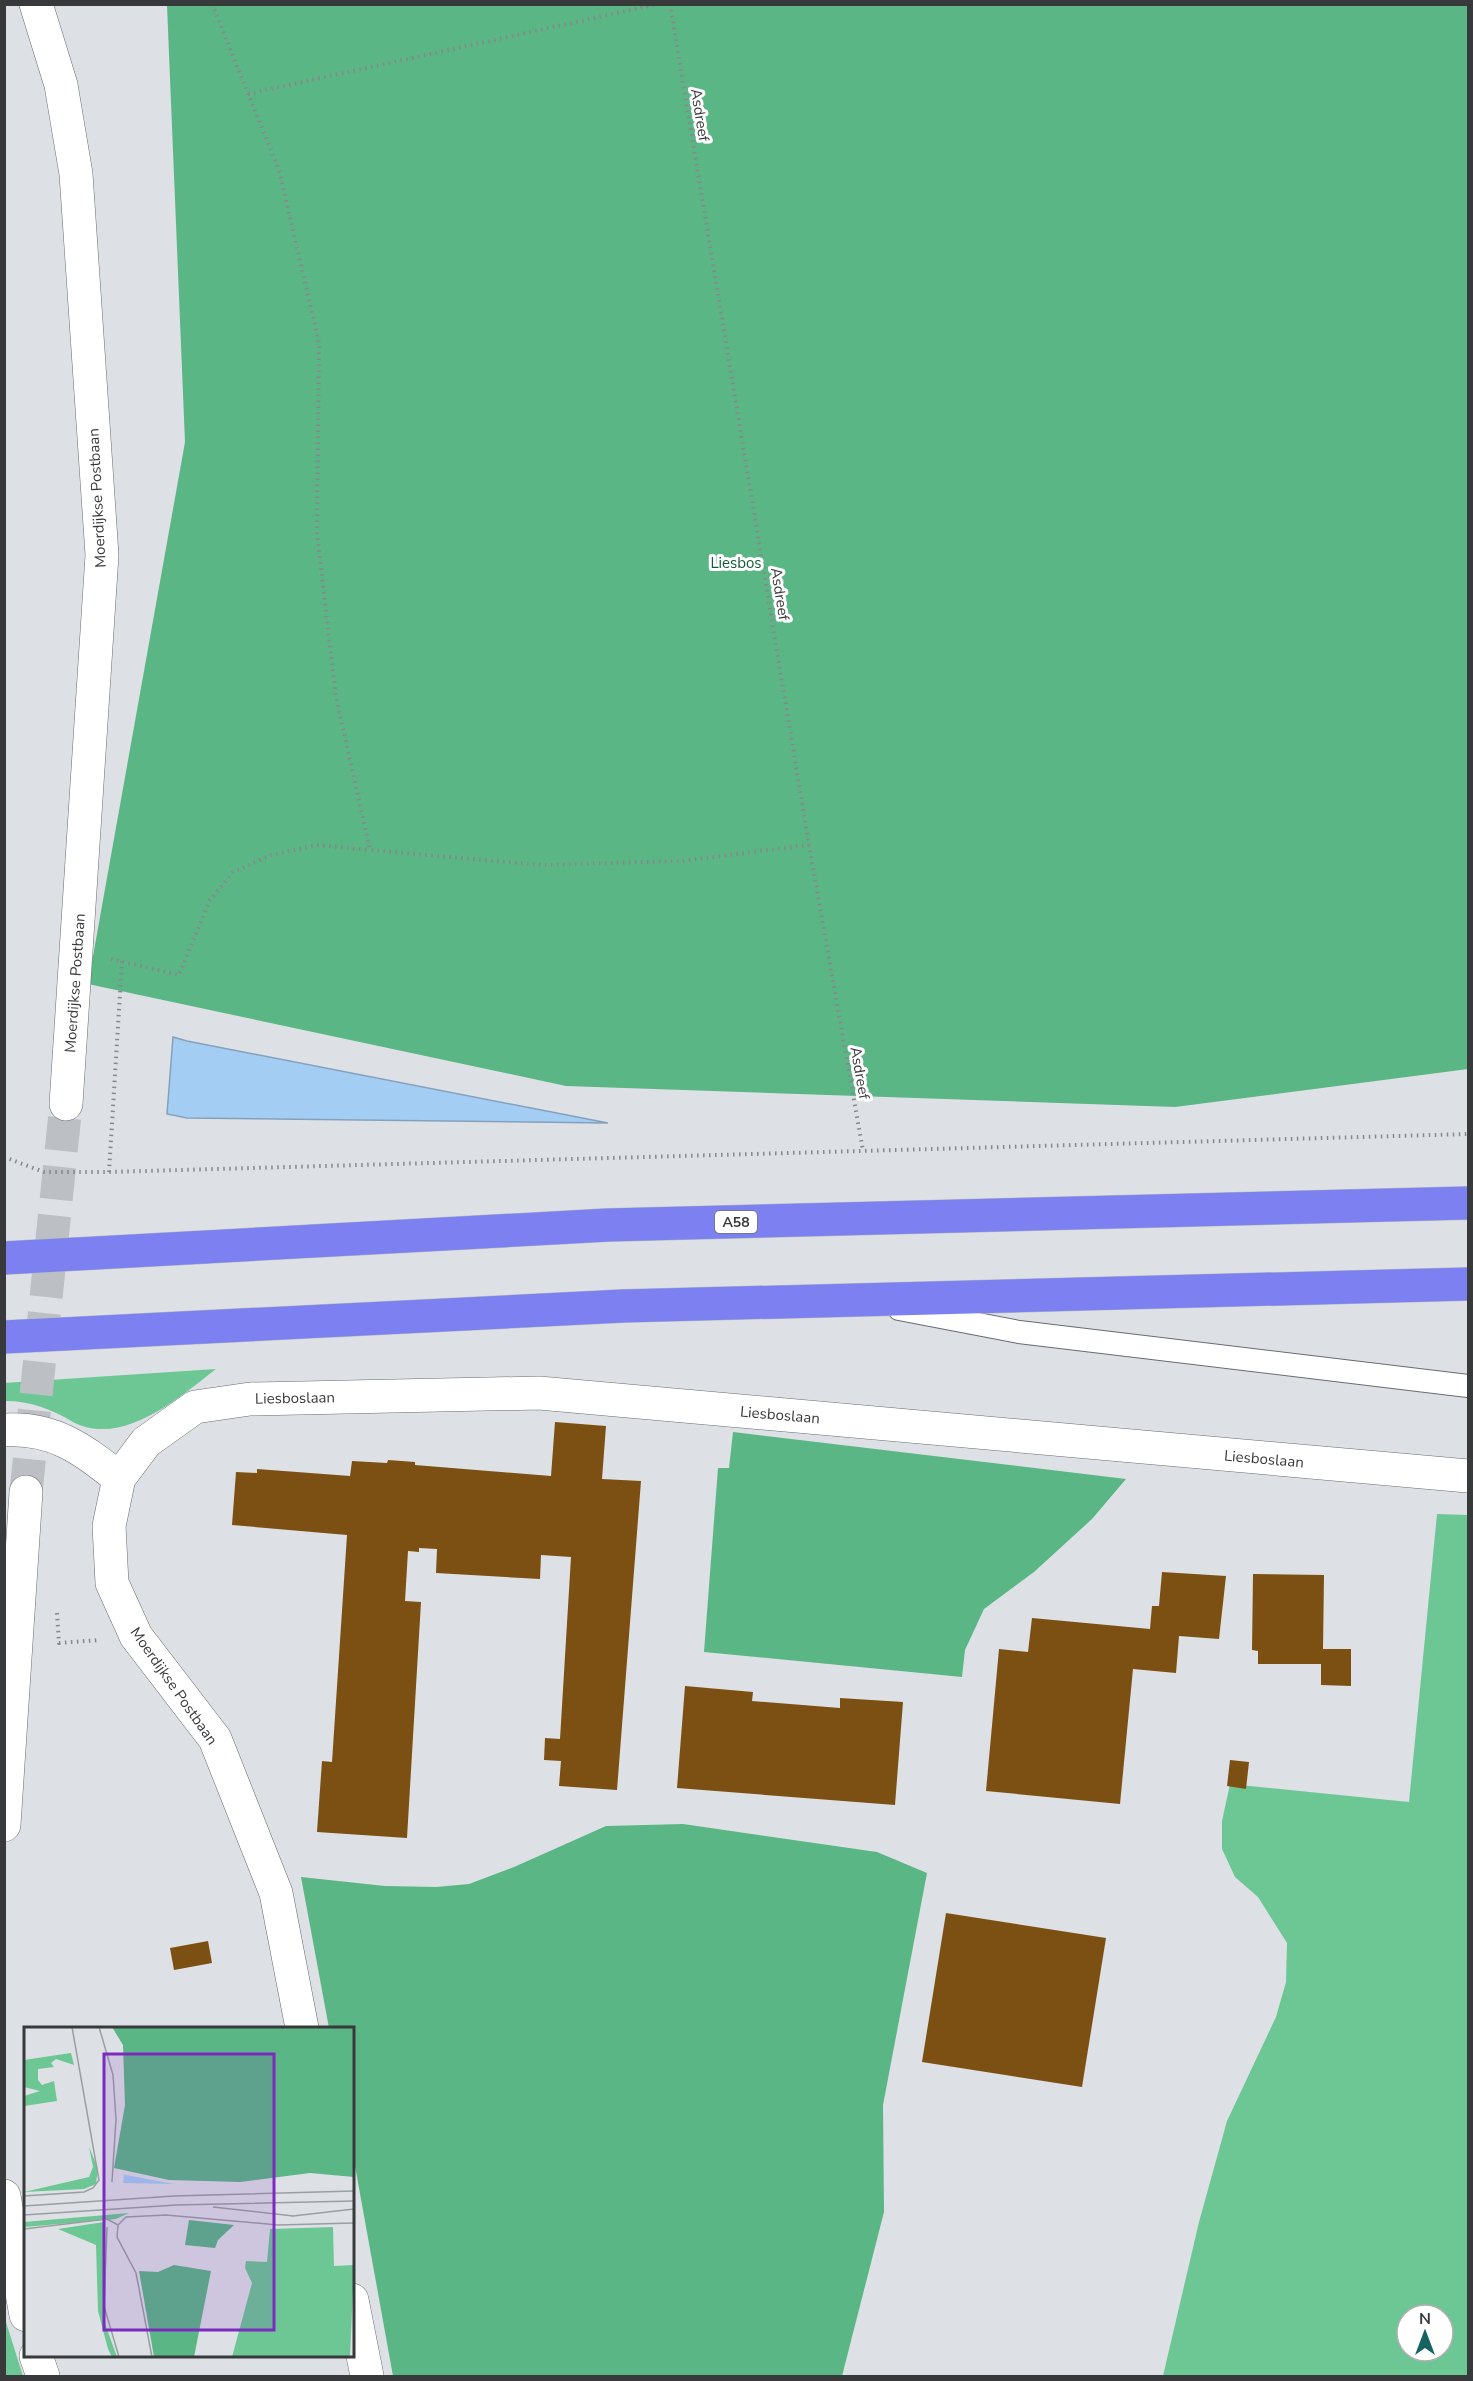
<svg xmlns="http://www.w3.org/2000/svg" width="1473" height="2381" font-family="'Nunito Sans',sans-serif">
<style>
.green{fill:#6cc794;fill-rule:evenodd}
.forest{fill:#5ab684}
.water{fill:#a4cdf4;stroke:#84a1bc;stroke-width:1.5}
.building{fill:#7c5012}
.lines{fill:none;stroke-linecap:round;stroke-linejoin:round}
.street-tunnel{stroke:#bcbfc3;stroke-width:33;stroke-dasharray:33 16;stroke-linecap:butt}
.lane-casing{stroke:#686c6f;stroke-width:24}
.street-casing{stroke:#686c6f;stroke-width:34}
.highway-casing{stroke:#bbbcbc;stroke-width:34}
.path{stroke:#86888b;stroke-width:4;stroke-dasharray:1.5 4.5;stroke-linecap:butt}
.lane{stroke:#fff;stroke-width:22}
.street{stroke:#fff;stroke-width:33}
.highway{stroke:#7d80f1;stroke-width:33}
.labels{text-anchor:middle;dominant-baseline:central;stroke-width:6;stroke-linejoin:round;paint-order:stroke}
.shield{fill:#fff;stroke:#747476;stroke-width:1.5}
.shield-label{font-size:14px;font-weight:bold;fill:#38393b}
.street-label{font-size:15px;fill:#38393b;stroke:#fff}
.park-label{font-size:15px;fill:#125937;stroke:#fff}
.inset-road{fill:none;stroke:#9b9ea1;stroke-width:1.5}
.view{fill:#7b2cbf;fill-opacity:0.15;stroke:#7b2cbf;stroke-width:3}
.inset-edge{fill:none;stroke:#38393b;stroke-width:3}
</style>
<rect width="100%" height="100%" fill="#dde1e5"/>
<g class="green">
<path d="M216,1369C181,1396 123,1448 73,1422C51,1409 31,1401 5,1401L4,1383Z"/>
<path d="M1437,1514L1468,1515V2376H1163L1199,2222L1227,2121L1276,2017L1286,1982L1287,1943L1258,1897L1235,1877L1222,1849V1821L1230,1784L1409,1802ZM1407,2315H1443V2351H1407Z"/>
<polygon points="5,2319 23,2376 5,2376"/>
</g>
<g class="forest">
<polygon points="167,5 1468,5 1468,1069 1175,1107 566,1086 88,984 185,442"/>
<polygon points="733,1432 1126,1479 1092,1519 1034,1572 984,1609 965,1650 962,1677 704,1652 718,1468 729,1468"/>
<polygon points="683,1824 877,1852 927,1873 883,2105 884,2212 842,2376 393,2376 353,2155 352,2028 329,2028 301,1877 385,1886 436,1887 469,1884 514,1867 606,1826"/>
</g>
<polygon class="water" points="173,1037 187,1041 608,1123 187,1118 167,1114"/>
<g class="building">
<polygon points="555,1422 606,1426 602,1479 641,1481 617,1790 559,1786 561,1761 544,1760 545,1738 560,1739 571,1557 541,1555 540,1579 436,1573 437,1549 419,1548 419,1552 408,1551 405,1601 421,1602 407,1838 317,1832 322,1761 332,1762 347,1535 232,1525 236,1472 257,1473 257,1469 350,1476 352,1461 387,1463 388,1460 415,1462 415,1465 551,1476"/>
<polygon points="1162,1572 1226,1576 1219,1639 1179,1636 1176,1673 1133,1669 1120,1804 986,1791 999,1649 1028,1652 1032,1618 1150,1629 1152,1606 1159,1606"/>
<polygon points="1253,1574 1324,1575 1323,1649 1351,1649 1351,1686 1321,1685 1321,1664 1258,1664 1258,1651 1252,1650"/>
<polygon points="685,1686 753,1692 752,1701 840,1708 840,1698 903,1702 895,1805 677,1788"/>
<polygon points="1230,1760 1249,1762 1246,1789 1227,1786"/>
<polygon points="946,1913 1106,1938 1082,2087 922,2062"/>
<polygon points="208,1941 212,1963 174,1970 170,1948"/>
</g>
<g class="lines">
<polyline class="street-tunnel" points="26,1492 66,1104"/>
<defs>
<polyline id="lane" points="899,1309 1019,1332 1468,1386"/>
<g id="street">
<polyline points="36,4 61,85 76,174 102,555 66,1104"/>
<path d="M4,1430C54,1427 82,1449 119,1478"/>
<polyline points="4,1825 26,1492"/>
<polyline points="302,2028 276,1893 215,1739 136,1636 112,1583 109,1526 119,1478 146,1442 195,1407 250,1399 539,1393 1468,1476"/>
<polyline points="4,2196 26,2315"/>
<polyline points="352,2300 367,2376"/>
<polyline points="36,2356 43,2376"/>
</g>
<g id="highway">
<polyline points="4,1258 608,1225 1468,1203"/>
<polyline points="4,1337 623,1306 1468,1284"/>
</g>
</defs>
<use href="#lane" class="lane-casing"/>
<use href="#street" class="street-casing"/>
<use href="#highway" class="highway-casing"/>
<g class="path">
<polyline points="212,4 279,170 319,343 317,534 336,697 370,850 542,865 680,861 809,845"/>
<polyline points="670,4 809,845 863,1151"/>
<polyline points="248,94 658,4"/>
<polyline points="111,959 179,975 210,900 233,872 271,855 317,845 370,850"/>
<polyline points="4,1157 44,1172 109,1172 1468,1134"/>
<polyline points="109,1172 122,961"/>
<polyline points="57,1613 59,1643 99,1640"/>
</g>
<use href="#lane" class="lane"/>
<use href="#street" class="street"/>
<use href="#highway" class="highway"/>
</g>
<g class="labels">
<rect class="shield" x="715" y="1211" width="42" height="22" rx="4.5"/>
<g class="shield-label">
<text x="736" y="1222">A58</text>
</g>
<g class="street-label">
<text transform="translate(700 115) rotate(81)">Asdreef</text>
<text transform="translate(97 498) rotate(-93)">Moerdijkse Postbaan</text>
<text transform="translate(780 594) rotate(81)">Asdreef</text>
<text transform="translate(75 983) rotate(-86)">Moerdijkse Postbaan</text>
<text transform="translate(860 1073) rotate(80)">Asdreef</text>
<text transform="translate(295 1398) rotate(-1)">Liesboslaan</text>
<text transform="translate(780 1415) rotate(5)">Liesboslaan</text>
<text transform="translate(1264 1459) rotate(5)">Liesboslaan</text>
<text transform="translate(174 1686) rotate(55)">Moerdijkse Postbaan</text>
</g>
<g class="park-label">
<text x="736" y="563">Liesbos</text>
</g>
</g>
<g transform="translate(24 2027)">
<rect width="330" height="330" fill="#dde1e5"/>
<path d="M47,26L50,38L32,32L27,36L30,40L14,42V53L18,58L30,54L33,74L0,79V69L16,64L0,60V33ZM65,120L74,142L72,157L60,162L0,165L65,150L69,140ZM105,186L92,192L0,200V195ZM80,195L79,291L93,330H88L84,322L74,284L72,218L34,202ZM309,200L310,239L330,238L326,330H208L228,256L221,241L222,234L243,235L246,202Z" fill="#6cc794"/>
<path d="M88,0H330V150L286,146L216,155L145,153L90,141L101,78L99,18ZM165,193L210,198L194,213L191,221L161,218ZM150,238L187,244L170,330H130L115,244L134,245Z" fill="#5ab684"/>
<path d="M100,147L102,148L150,157L99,156Z" fill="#a4cdf4"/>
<path class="inset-road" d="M75,0L89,48L92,92L88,155M0,169L60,165L69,161L75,153L48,0M0,179L150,169L330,164M189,180L269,189L330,182M0,188L152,178L330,174M94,198L102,190L142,188L254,198L330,196M94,198L93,210L112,246L128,330M83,200L80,279L95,330M0,202L83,192L94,198"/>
<path class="view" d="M80,27H250V303H80Z"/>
<rect width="330" height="330" class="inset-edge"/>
</g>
<rect width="1473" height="2381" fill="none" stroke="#38393b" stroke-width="12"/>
<g transform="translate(1425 2333)"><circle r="28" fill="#ffffff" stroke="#afb0b1" stroke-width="1.5"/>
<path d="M0-4.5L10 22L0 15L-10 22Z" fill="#146361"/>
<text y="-9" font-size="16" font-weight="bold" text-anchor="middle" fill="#38393b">N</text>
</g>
</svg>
